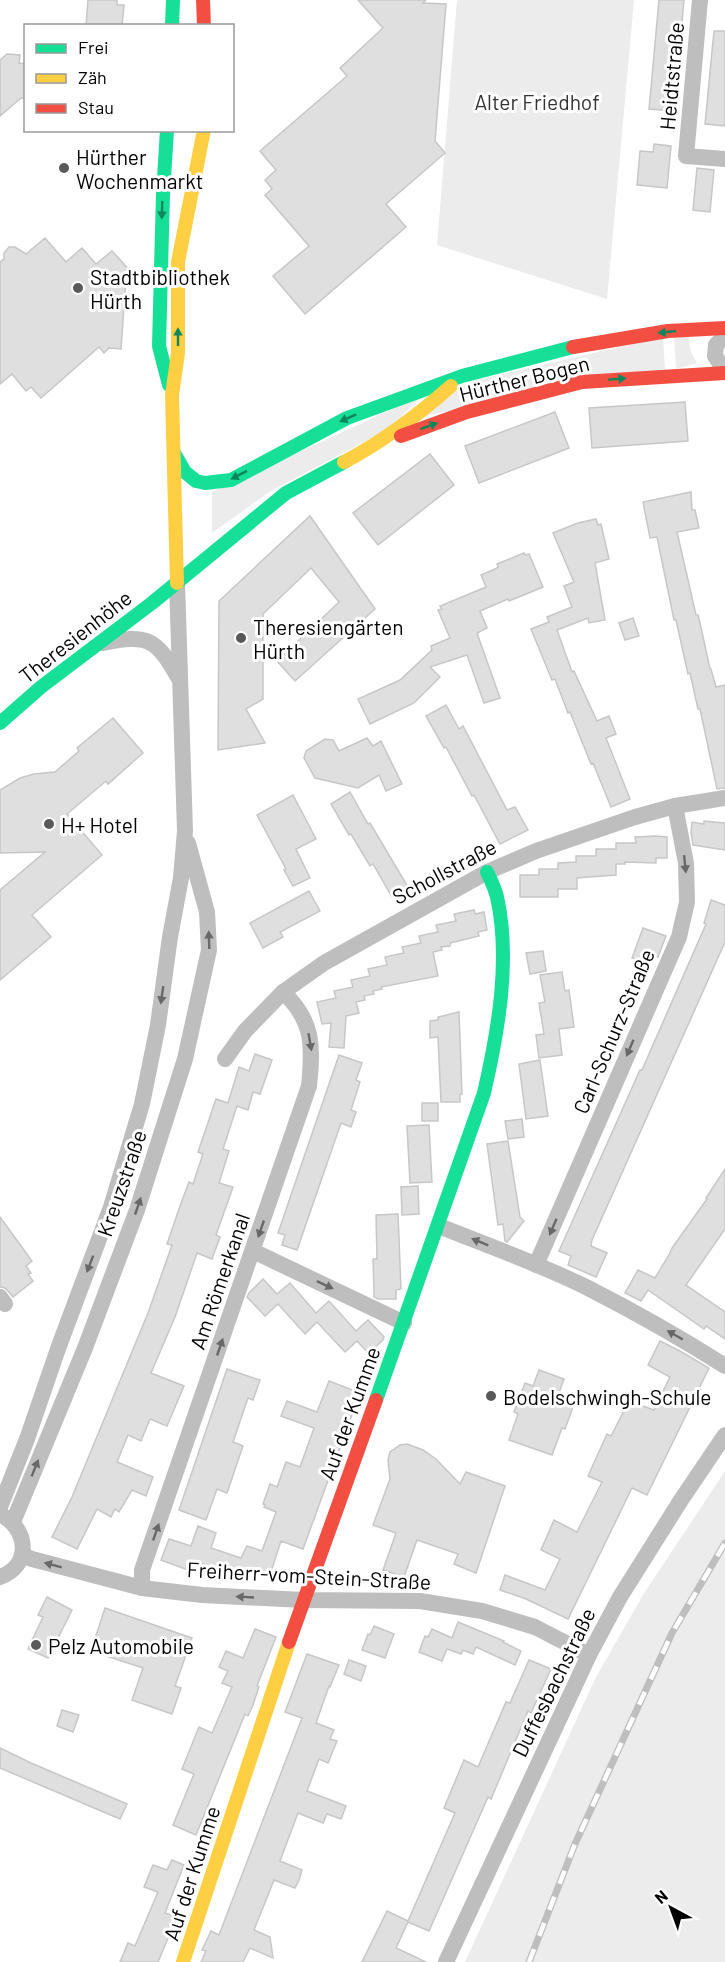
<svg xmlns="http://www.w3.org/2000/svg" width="725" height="1962" font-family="Barlow,sans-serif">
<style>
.green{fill:#ececec}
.building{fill:#dfdfdf;stroke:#c7c7c7;stroke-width:1.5}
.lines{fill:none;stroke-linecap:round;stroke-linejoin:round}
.street{stroke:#bebebe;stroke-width:16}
.fast{stroke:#16e098;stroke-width:14}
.slow{stroke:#ffcf43;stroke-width:14}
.jam{stroke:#f24e42;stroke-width:14}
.rail-casing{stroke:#bebebe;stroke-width:7}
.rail{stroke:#fff;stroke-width:4.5;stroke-dasharray:14;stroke-linecap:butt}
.oneway{fill:#0d865b}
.oneway2{fill:#686868}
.poi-dot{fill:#595959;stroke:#fff;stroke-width:2}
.labels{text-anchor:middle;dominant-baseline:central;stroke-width:6;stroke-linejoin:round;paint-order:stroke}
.street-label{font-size:21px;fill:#000;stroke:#fff}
.park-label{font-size:21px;fill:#333;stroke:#fff}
.poi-label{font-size:21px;fill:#000;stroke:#fff;text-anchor:start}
</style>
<rect width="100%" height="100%" fill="#fff"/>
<g class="green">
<polygon points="457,0 634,0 607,299 437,245"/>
<polygon points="674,336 688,336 691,352 697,363 676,369"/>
<polygon points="663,337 665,370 424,416 468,382"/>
<polygon points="423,395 390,428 269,492 212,533 212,492"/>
<polygon points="725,1471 725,1962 465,1962 596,1677 643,1595"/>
</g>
<g class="building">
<polygon points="88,0 117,0 117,5 124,5 122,26 86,26"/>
<polygon points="358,0 426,0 423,3 446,4 435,141 445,153 386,204 406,227 305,314 273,276 309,246 265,195 272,189 265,180 276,170 260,151 347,76 340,68 383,28"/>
<polygon points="659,0 684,0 674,111 649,109"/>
<polygon points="714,31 725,31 725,126 705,124"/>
<polygon points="7,54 20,55 19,63 26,64 26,99 21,98 0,116 0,60"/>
<polygon points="654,144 671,146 667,188 637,185 640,151 653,152"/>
<polygon points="697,168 714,170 710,212 693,210"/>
<polygon points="45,238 66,262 82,248 96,264 112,251 132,273 126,278 121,349 109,348 104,353 99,347 41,398 31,387 26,391 12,374 0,384 0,262 4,259 4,253 9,247 15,247 26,254"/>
<polygon points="685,402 688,441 592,448 589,408"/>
<polygon points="555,412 569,448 479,483 465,446"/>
<polygon points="430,454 454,485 378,545 353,513"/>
<polygon points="691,492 692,510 695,510 699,528 677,532 696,615 698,615 700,623 710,669 711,669 716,687 725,685 725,788 717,789 700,709 698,709 690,673 688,674 676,620 674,620 657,537 650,538 643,502"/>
<polygon points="310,516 375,609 295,681 277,661 339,602 311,568 263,614 263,699 246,709 265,743 218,750 219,601"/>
<polygon points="596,519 598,525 601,524 609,559 595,563 605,620 589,623 588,618 557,630 572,672 574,671 597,721 609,716 616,734 606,738 630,799 611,807 593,763 591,764 570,712 568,713 555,679 552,680 531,629 549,622 547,617 572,607 564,586 574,582 553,533 578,523"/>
<polygon points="524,553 525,555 529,554 543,587 509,601 508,599 480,611 487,628 477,633 500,698 484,703 467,655 430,667 440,677 414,703 370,724 358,699 400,680 432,650 431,646 450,638 438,610 442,609 440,606 486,587 481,575 495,569 498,567 497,564"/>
<polygon points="633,618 639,636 625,640 619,623"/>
<polygon points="446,705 459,729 463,726 507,810 515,807 528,830 500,844 474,795 472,796 446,747 444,748 426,716"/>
<polygon points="113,718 143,753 108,784 106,781 67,814 102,855 32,915 51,937 0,980 0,890 45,852 0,853 0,790 20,778 34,774 55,772 79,751 77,748"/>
<polygon points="367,738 373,746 381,741 402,784 386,791 379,775 358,788 315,778 304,758 306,751 325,739 333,740 339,751"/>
<polygon points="350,792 368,824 370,823 408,887 392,897 373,864 370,866 351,834 349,835 331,804"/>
<polygon points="293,795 316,839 296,849 310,878 293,886 284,870 286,869 257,815"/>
<polygon points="704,821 725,823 725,850 693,845 691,832 692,822 704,824"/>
<polygon points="655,836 667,837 667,858 656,858 656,863 625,862 625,864 616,864 616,875 577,878 577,889 558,889 558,897 520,897 520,875 539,875 539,869 558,869 558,863 576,862 576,856 596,856 596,849 616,849 616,843 636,843 635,837"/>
<polygon points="309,891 320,911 280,932 283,937 263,948 250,923"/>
<polygon points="711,900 725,905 725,942 592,1240 591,1246 607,1253 596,1277 568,1265 571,1256 559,1251 640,1070 642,1070 706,924 704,923"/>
<polygon points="474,910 475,914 484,912 487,930 478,932 479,936 450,943 450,946 441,947 442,950 433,952 438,976 381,987 382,989 373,991 374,994 364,996 365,1000 356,1002 359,1013 346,1016 344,1048 329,1047 331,1023 322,1024 317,1002 336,998 334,991 353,987 351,980 370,976 368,969 387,965 385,957 404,953 402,947 421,943 419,936 438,932 436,925 456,921 454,914"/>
<polygon points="643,928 666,936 658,957 649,954 646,962 632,958"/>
<polygon points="543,951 546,971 530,974 526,953"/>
<polygon points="562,972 565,991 569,990 574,1027 559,1029 562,1055 539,1058 536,1035 544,1034 539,1003 545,1002 540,975"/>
<polygon points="459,1012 462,1094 460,1094 460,1102 441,1102 438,1037 430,1038 430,1021 438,1020 438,1017"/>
<polygon points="255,1054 272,1060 260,1094 253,1092 248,1110 237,1106 223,1149 229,1151 219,1183 233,1187 216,1235 220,1237 212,1259 197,1253 175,1317 151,1373 184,1386 167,1426 150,1419 141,1441 128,1435 117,1462 153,1477 146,1496 132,1490 119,1512 115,1509 111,1517 97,1509 77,1549 52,1537 72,1497 148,1313 172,1245 167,1244 180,1206 189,1182 193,1184 203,1154 198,1152 216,1099 228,1103 239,1067 249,1071"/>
<polygon points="339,1055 362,1063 356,1080 360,1082 351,1110 356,1112 351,1127 341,1123 297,1250 282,1245 285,1235 278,1233"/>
<polygon points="540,1060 548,1116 526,1119 519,1064"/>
<rect x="422" y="1103" width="16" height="18"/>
<polygon points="522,1119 524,1137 508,1139 505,1121"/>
<polygon points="429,1125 432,1182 410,1183 407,1126"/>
<polygon points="508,1141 520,1217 524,1221 507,1242 505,1241 503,1224 498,1225 487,1144"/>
<polygon points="725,1169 725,1229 686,1285 725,1312 725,1339 706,1326 704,1329 648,1290 641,1301 625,1293 638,1270 655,1278 669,1255 672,1248 707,1199 706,1198"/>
<polygon points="418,1186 419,1214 402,1215 401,1187"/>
<polygon points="398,1214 401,1289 396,1290 396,1299 378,1299 374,1297 374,1291 373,1259 377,1259 376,1215"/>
<polygon points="0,1217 32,1261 26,1266 31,1273 28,1274 33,1281 13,1297 5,1288 0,1287"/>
<polygon points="263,1279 277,1294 290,1283 316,1313 329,1301 356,1331 368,1320 384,1337 383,1340 368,1353 357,1341 345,1352 317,1322 305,1334 278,1304 265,1316 247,1297 249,1293"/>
<polygon points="660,1341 680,1351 709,1368 647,1495 632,1488 568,1619 526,1599 500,1590 505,1575 545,1590 560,1559 541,1550 554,1520 577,1532 602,1482 588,1476 607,1434 611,1436 629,1401 654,1410 670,1377 648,1365"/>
<polygon points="227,1369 260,1380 253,1400 248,1398 233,1442 243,1446 227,1493 217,1489 206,1520 179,1510"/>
<polygon points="539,1370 564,1379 558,1396 575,1401 565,1429 562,1428 552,1455 509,1440 518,1414 514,1412 525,1383 533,1386"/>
<polygon points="329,1381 360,1393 303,1549 281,1541 269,1578 238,1567 236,1575 203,1564 202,1566 191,1562 188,1570 161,1560 169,1539 191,1546 198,1526 216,1533 211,1548 241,1558 247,1546 262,1551 276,1512 264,1507 265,1505 263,1504 270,1484 277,1487 286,1462 300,1467 314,1428 281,1416 287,1401 317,1412"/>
<polygon points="407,1444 423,1450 436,1459 460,1484 466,1472 505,1486 476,1573 454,1564 458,1554 417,1540 404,1577 383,1570 396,1533 373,1525 390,1479 388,1460 390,1452 400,1445"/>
<polygon points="47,1597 72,1610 48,1658 28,1649 43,1617 38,1615"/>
<polygon points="105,1608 192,1638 175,1686 181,1688 172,1714 132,1700 143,1668 91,1651"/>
<polygon points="458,1622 504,1641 503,1642 521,1651 515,1665 476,1647 473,1654 463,1650 461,1654 447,1649 442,1661 419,1652 425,1636 428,1637 432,1629 452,1638"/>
<polygon points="374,1626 394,1634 385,1658 362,1650 368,1634 370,1635"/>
<polygon points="255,1629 276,1637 257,1686 259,1687 253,1705 248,1716 245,1714 196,1835 173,1825 194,1774 182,1769 199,1727 212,1733 232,1687 222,1683 228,1671 219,1667 226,1651 243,1658"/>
<polygon points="307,1654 339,1665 330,1687 329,1686 316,1723 334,1730 330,1739 337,1741 328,1763 319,1759 307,1791 346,1806 341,1819 327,1814 323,1823 298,1813 280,1861 302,1870 299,1880 295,1888 274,1880 254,1930 270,1937 273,1958 250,1948 243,1962 201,1962 206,1951 202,1950 211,1931 219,1935 302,1718 285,1712"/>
<polygon points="349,1660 366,1666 361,1681 344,1674"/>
<polygon points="529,1660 551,1669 531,1713 528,1711 491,1799 488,1797 429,1931 408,1922 396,1948 426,1962 362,1962 387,1911 408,1921 455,1813 444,1808 464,1760 478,1767 506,1702 510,1703"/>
<polygon points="62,1710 79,1715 73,1732 57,1726"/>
<polygon points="0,1748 31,1763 127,1804 120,1819 0,1768"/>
<polygon points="172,1860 184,1865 165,1913 177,1917 158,1962 120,1962 128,1943 135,1946 158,1892 144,1887 153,1865 167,1870"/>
</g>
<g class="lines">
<g class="street">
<polyline points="700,0 686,156 725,159"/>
<polyline points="725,336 716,345 715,356 725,371"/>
<path d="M103,643C147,634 156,638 178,677"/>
<polyline points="225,1059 245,1031 283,992 324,963 487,872 536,851 635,817 675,806 725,798"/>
<path d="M439,1226C489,1246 540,1264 588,1288C635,1312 681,1338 725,1366"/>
<polyline points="253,1251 404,1323"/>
<polyline points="536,1265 679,937 687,902 686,863 675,806"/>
<polyline points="0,1297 5,1304"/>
<polyline points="0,1507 27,1439 59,1346 111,1207 142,1104 158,1025 170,937 181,878 185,831 177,583"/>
<polyline points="13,1522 85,1348 137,1210 185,1059 209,950 207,912 188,843"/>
<polyline points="22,1555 32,1559 142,1588 202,1595 303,1600 420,1601 482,1611 535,1627 589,1655"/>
<path d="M0,1577C30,1566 29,1533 5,1517"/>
<path d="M142,1588V1570L309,1086C313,1047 314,1021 283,992"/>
<polyline points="446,1962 589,1655 620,1597 681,1500 725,1435"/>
</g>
<g class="fast">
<polyline points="172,26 173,0"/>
<polyline points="167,130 163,194 159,346 169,385"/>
<polyline points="174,453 185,472 196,481 205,483 231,480 347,418 462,376 573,347"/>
<polyline points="0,723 41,687 152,603 286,493 344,462"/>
<path d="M376,1400L484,1093C498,1032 511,960 497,897C495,889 491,880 487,872"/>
</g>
<g class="slow">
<path d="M344,462C384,441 418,415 451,386"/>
<polyline points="177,583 172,395 178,353 178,262 204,130"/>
<polyline points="183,1962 289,1642"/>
</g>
<g class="jam">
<polyline points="203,0 204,26"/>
<polyline points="573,347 668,331 725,328"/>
<polyline points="401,436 467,412 582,382 725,373"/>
<polyline points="289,1642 376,1400"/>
</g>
<defs>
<polyline id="rail" points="529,1962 575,1844 672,1633 725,1543"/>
</defs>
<use href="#rail" class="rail-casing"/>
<use href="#rail" class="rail"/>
</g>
<defs><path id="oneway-solid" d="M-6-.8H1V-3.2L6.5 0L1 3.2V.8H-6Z" transform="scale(1.5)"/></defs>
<g class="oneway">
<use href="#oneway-solid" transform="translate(162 210) rotate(92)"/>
<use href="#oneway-solid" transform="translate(667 332) rotate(174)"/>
<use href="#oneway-solid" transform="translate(178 337) rotate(-90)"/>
<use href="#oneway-solid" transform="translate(617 379) rotate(-4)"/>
<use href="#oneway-solid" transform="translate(348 418) rotate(156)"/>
<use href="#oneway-solid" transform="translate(429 426) rotate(-20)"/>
<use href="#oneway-solid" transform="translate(239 475) rotate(153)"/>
</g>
<g class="oneway2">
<use href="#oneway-solid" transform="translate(685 864) rotate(84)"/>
<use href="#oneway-solid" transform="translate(209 940) rotate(-92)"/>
<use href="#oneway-solid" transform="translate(162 995) rotate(98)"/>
<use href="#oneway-solid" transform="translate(310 1042) rotate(80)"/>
<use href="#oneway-solid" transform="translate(630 1048) rotate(113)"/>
<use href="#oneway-solid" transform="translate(138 1206) rotate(-71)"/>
<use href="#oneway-solid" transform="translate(553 1227) rotate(113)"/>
<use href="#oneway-solid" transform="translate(261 1229) rotate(109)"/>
<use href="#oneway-solid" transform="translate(480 1242) rotate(-158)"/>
<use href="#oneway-solid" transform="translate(90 1264) rotate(111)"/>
<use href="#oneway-solid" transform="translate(325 1285) rotate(25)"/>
<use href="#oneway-solid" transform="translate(675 1335) rotate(-150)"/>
<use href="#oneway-solid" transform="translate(220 1347) rotate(-71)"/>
<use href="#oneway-solid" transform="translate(35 1468) rotate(-68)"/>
<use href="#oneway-solid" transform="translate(156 1532) rotate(-71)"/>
<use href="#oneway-solid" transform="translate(53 1565) rotate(-165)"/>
<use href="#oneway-solid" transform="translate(245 1597) rotate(-177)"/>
</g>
<g class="poi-dot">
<circle cx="64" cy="168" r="6"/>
<circle cx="78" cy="288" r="6"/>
<circle cx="241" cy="638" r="6"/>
<circle cx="49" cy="824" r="6"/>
<circle cx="491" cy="1396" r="6"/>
<circle cx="36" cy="1645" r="6"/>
</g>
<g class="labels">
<g class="street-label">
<text transform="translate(671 76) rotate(-85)">Heidtstraße</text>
<text transform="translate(524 378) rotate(-14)">Hürther Bogen</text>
<text transform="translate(75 636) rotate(-38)">Theresienhöhe</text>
<text transform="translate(444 871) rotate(-28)">Schollstraße</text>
<text transform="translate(613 1031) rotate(-67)">Carl-Schurz-Straße</text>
<text transform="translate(121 1183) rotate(-71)">Kreuzstraße</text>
<text transform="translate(219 1281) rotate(-71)">Am Römerkanal</text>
<text transform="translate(349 1413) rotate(-70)">Auf der Kumme</text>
<text transform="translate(309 1575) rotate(3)">Freiherr-vom-Stein-Straße</text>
<text transform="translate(553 1682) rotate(-64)">Duffesbachstraße</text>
<text transform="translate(191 1873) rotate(-72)">Auf der Kumme</text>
</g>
<g class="park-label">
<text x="537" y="101">Alter Friedhof</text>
</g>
<g class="poi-label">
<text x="76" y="156">Hürther<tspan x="76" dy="24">Wochenmarkt</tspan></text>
<text x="90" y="276">Stadtbibliothek<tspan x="90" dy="24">Hürth</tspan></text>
<text x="253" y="626">Theresiengärten<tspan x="253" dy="24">Hürth</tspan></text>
<text x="61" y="824">H+ Hotel</text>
<text x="503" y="1396">Bodelschwingh-Schule</text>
<text x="48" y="1645">Pelz Automobile</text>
</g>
</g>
<rect x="24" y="24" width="210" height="108" fill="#ffffff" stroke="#999999" stroke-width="1.5"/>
<rect x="36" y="44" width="30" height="9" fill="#16e098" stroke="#999999" stroke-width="1.5"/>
<text x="78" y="54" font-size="18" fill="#000000">Frei</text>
<rect x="36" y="74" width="30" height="9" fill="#ffcf43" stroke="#999999" stroke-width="1.5"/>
<text x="78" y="84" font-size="18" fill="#000000">Zäh</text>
<rect x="36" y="104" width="30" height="9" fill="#f24e42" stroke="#999999" stroke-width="1.5"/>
<text x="78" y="114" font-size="18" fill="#000000">Stau</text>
<g transform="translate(671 1908) rotate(319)" stroke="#ffffff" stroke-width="4.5" paint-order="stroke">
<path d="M0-4.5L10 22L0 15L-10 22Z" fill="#000000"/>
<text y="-9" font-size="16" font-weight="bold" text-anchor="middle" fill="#000000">N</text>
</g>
</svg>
